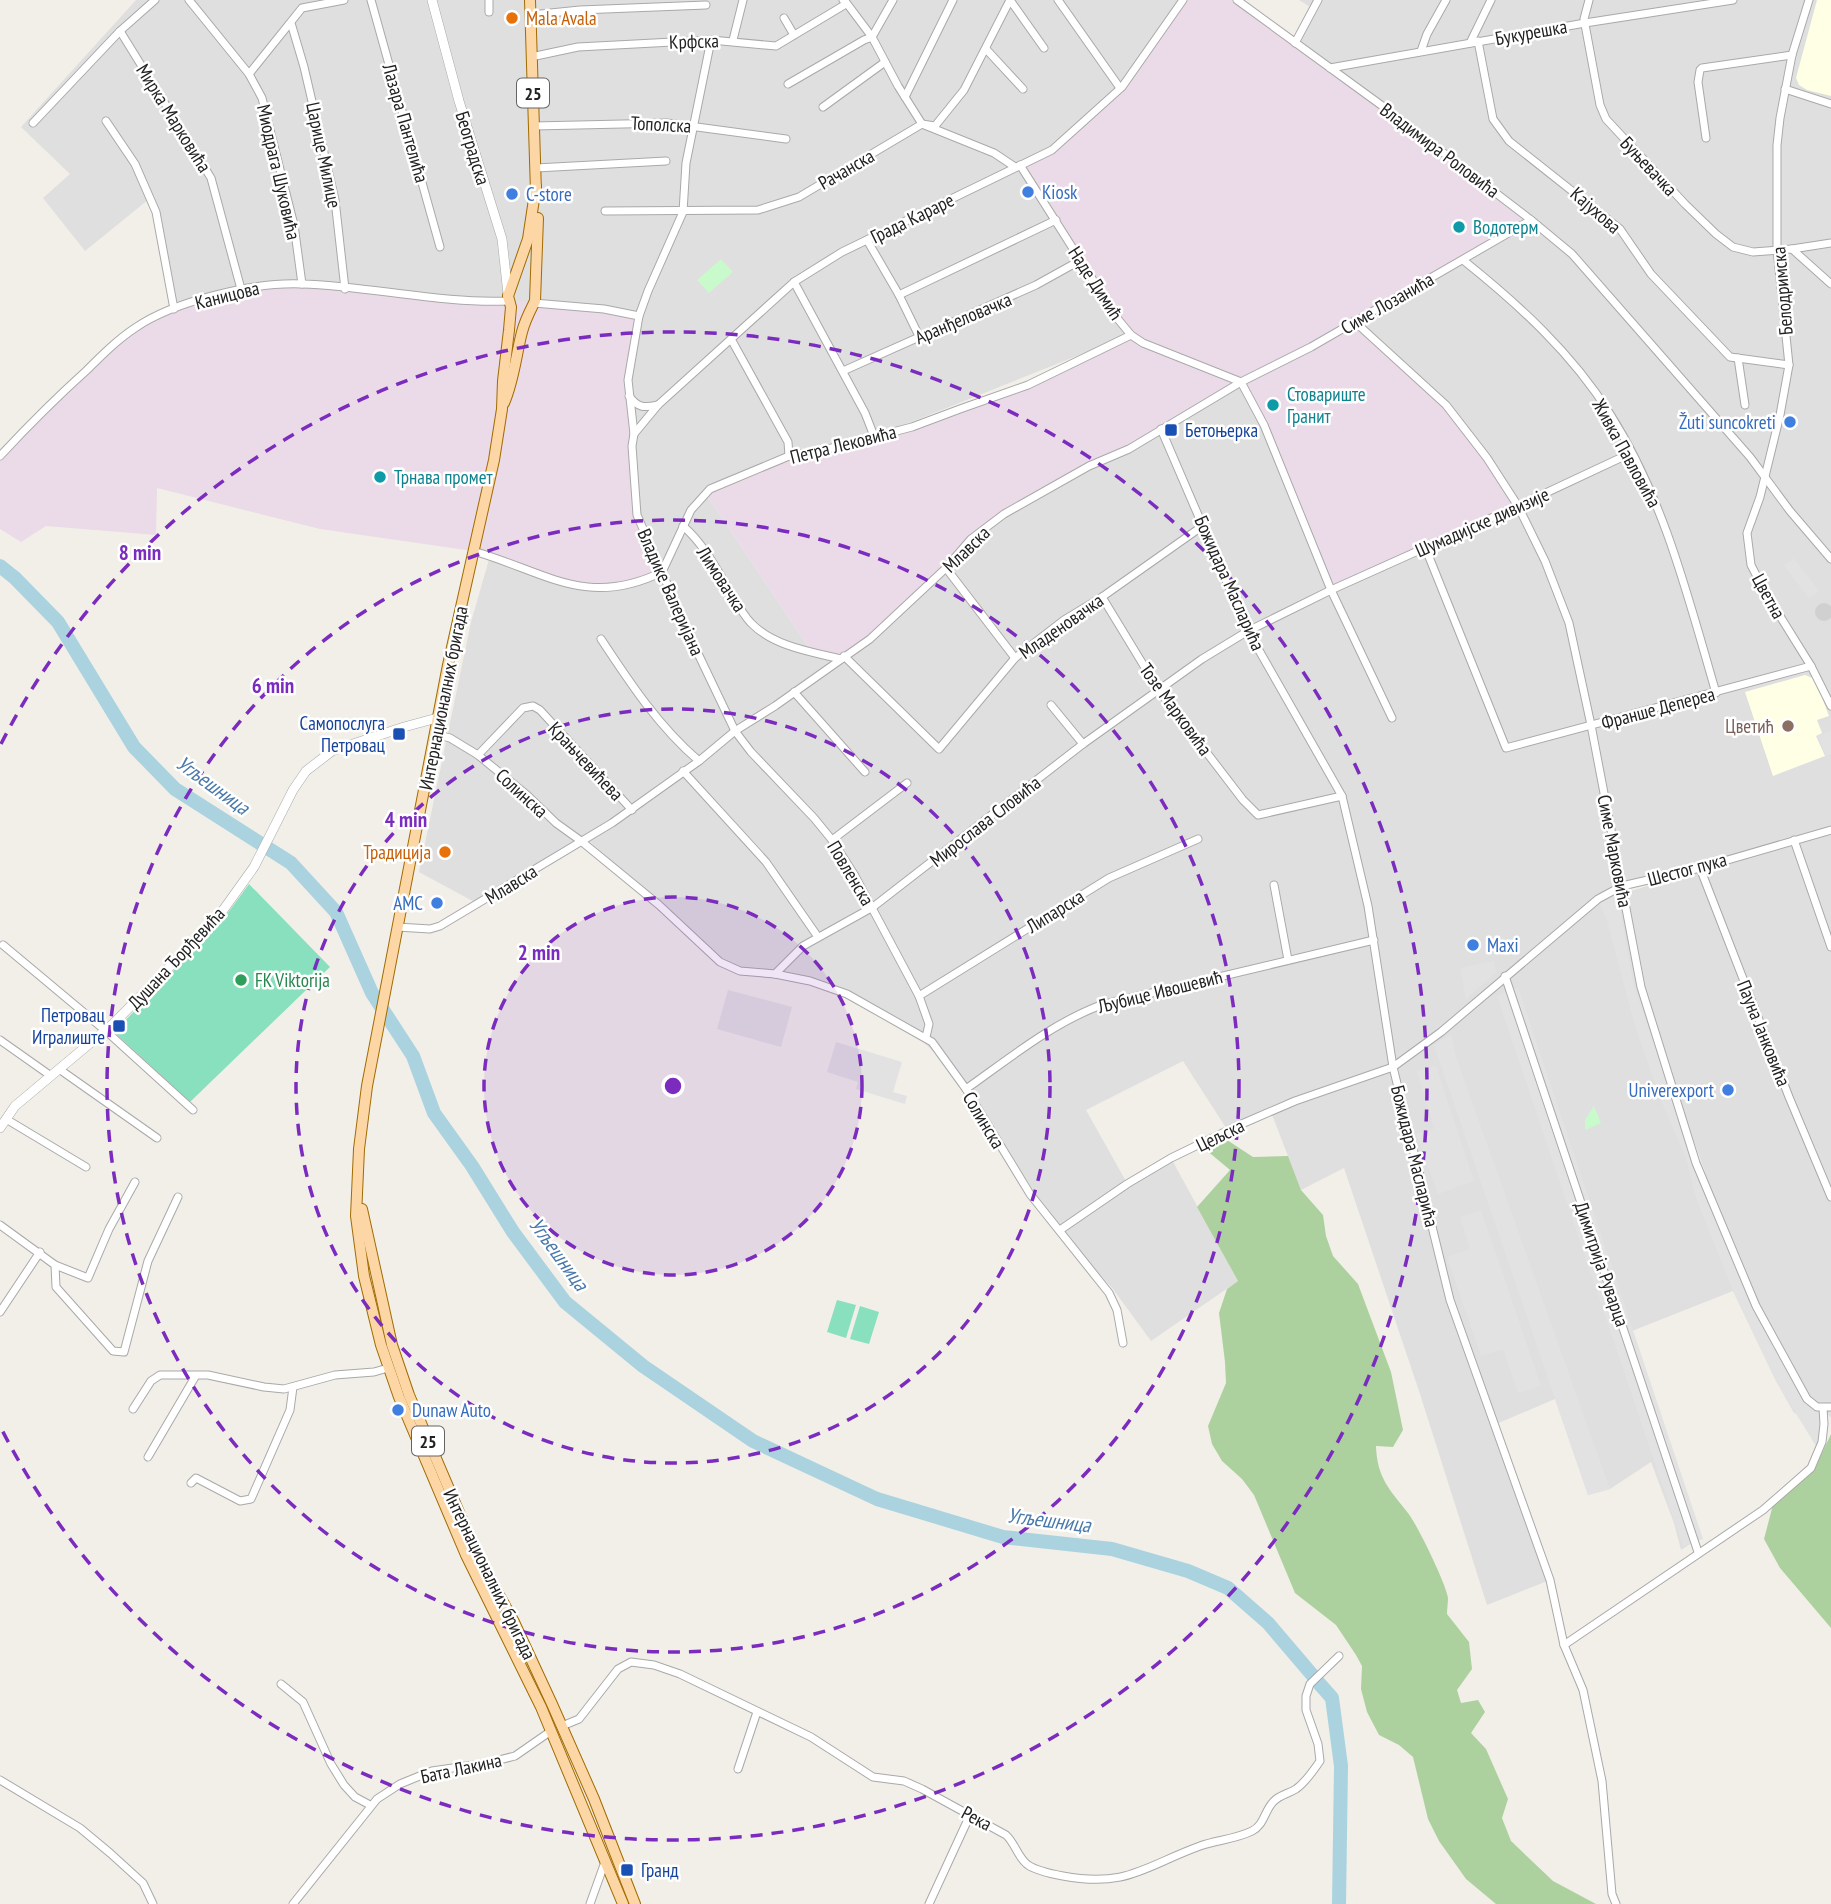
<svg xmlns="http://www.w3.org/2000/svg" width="1831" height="1904" font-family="'PT Sans Narrow',sans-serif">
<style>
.residential{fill:#e0dfdf;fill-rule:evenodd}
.industrial{fill:#ebdbe8}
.education{fill:#ffffe5}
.religious{fill:#d0d0d0}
.forest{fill:#add19e}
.park{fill:#c8facc}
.pitch{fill:#88e0be}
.parking{fill:#e2e2e2}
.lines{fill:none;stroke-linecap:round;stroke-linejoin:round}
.river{stroke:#aad3df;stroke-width:14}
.minor-casing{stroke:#a9a9a9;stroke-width:9}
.tertiary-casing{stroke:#a9a9a9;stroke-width:10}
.primary-casing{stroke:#a06b00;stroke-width:12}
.minor{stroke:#fff;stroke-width:7}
.tertiary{stroke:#fff;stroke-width:9}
.primary{stroke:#fcd6a4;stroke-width:10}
.ring{fill:none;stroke:#7b2cbf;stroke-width:3.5;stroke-dasharray:12 9}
.food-dot{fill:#e8710a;stroke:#fff;stroke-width:2.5}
.shop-dot{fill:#3f7fe0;stroke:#fff;stroke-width:2.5}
.culture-dot{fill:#0f9aa8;stroke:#fff;stroke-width:2.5}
.transit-dot{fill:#1a4fb4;stroke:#fff;stroke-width:2.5}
.education-dot{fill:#8d6e63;stroke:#fff;stroke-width:2.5}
.leisure-dot{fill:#2e9e5b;stroke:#fff;stroke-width:2.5}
.labels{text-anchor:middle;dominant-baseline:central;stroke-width:5;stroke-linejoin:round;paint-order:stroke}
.shield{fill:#fff;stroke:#646464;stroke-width:2}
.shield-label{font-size:18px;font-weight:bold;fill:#222}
.food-label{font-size:19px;fill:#c56008;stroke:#fff;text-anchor:start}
.street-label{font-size:19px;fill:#222;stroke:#fff}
.shop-label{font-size:19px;fill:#366cbe;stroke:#fff;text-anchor:start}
.culture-label{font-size:19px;fill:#0d838f;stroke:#fff;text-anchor:start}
.transit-label{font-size:19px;fill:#164399;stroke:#fff;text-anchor:start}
.education-label{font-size:19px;fill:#785e54;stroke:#fff;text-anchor:end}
.leisure-label{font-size:19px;fill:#27864d;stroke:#fff;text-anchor:start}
.water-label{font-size:21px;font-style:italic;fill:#4a7aab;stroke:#fff}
.centre{fill:#7b2cbf;stroke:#fff;stroke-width:3.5}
.ring-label{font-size:21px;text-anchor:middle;font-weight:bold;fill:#7b2cbf;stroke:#fff;stroke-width:5;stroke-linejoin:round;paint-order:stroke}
</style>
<rect width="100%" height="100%" fill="#f2efe9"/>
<path class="residential" d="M136,0H1183L1134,333L909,423L706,494L809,648L845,655L1004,514L1241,382L1332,590L1354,321L1295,43L1313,9L1299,0H1831V553L1774,488L1831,559V830L1623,886L1624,893L1831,831V1418L1824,1409V1424L1794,1413L1776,1381L1733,1291L1632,1331L1701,1537L1681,1550L1674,1523L1651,1462L1610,1489L1588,1495L1555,1399L1494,1425L1550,1580L1487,1605L1420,1394L1344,1168L1301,1190L1271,1112L1228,1131L1183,1061L1086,1110L1127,1183L1171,1158L1238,1281L1151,1341L1113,1289L1060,1230L954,1071L897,1017L809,979L740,968L715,954L586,838L478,904L419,872L471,622L490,556L434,297L305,279L244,286L176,302L154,195L85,251L43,198L70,174L21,127ZM1662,1052L1725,1228L1696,1163Z"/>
<g class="industrial">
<polygon points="1183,0 1237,0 1531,220 1355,321 1446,405 1518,506 1331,590 1264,425 1241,382 1161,429 1004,514 971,539 914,599 846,655 809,648 706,494 789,456 912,427 1028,385 1131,335 1020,165 1052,150 1122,87"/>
<polygon points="302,284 574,306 639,316 628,380 637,515 662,572 650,578 586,588 473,551 320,529 157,488 156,535 46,526 21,542 0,529 0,456 116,342 162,314 221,294"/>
</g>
<g class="education">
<polygon points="1817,0 1831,0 1831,96 1807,90 1799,85 1796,78"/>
<polygon points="1805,675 1815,679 1829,716 1817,720 1822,733 1816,736 1825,756 1773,776 1745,692"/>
</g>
<circle class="religious" cx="1824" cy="612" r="9"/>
<g class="forest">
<path d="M1227,1140L1253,1157L1288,1156L1301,1190L1323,1215L1326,1236L1333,1256L1358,1284L1391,1372L1403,1430L1393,1447L1376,1446C1377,1478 1390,1490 1408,1513C1417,1524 1447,1586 1448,1598C1448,1603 1447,1609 1447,1614L1469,1642L1472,1669L1457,1690L1461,1703L1478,1700L1485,1712L1471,1733L1486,1749L1508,1799L1502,1818L1511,1841L1553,1881L1596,1904H1496L1466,1879L1439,1841L1428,1819L1413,1757L1399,1745L1379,1735L1367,1712L1361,1689L1362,1666L1356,1655L1336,1625L1295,1593L1254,1495L1242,1479L1222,1461L1212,1444L1208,1426L1226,1383L1225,1362L1219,1313L1227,1289L1238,1281L1197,1207L1230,1170L1205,1149Z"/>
<polygon points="1831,1434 1831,1628 1780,1568 1764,1539 1774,1501 1815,1468"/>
</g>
<g class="park">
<polygon points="721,259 733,272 709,293 697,280"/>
<polygon points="1594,1106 1601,1123 1585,1130 1585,1120"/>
</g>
<g class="pitch">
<polygon points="249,884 330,967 190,1102 114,1032 222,921"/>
<polygon points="837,1300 856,1305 846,1338 827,1332"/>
<polygon points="860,1306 879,1312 869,1344 850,1339"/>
</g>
<g class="parking">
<polygon points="1794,558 1819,591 1809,599 1784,565"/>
<polygon points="1831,731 1831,754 1826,756 1818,736"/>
<polygon points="1617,895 1634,986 1679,1116 1692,1163 1753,1306 1804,1401 1824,1416 1819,1451 1776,1381 1733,1291 1695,1195 1686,1158 1662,1103 1635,1026 1607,921 1598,899"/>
<polygon points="1494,961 1496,973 1466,999 1460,968"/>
<polygon points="1518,987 1703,1539 1683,1546 1497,996"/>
<polygon points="728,990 792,1007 781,1047 717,1029"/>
<polygon points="1451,1034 1456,1057 1610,1489 1588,1495 1434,1045"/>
<polygon points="836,1042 902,1062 893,1092 907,1096 905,1104 856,1089 858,1082 827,1072"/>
<polygon points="1436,1066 1474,1181 1438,1194 1416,1134 1434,1129 1417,1071"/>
<polygon points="1481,1210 1541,1386 1518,1393 1503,1349 1481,1356 1447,1257 1470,1249 1460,1217"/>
</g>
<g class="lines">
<g class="river">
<polyline points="0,566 15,578 58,622 134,747 175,789 291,863 336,912 372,993 413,1056 434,1113 472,1166 513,1232 565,1302 643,1366 753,1441 877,1499 1003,1537 1112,1549 1188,1571 1228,1588 1268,1623 1314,1677"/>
<polyline points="1317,1681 1332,1698 1341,1766 1339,1904"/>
</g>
<defs>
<g id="minor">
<polyline points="189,0 249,74 262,98 294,225 302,284"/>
<polyline points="371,0 440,247"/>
<polyline points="489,0 489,12"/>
<polyline points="1058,0 1120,88"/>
<polyline points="1237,0 1381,105 1531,220 1572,254 1750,457 1790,511 1831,559"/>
<polyline points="1589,0 1584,19 1600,105 1606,119 1685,204 1716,234 1733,247 1753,252 1792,249 1831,284"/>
<polyline points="1809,0 1792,55 1780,118 1777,145 1777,249 1789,365 1780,415 1760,497 1747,533 1751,565 1765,592 1811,666 1831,706"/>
<polyline points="845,1 872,37 898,86 922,124 994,153 1015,167"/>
<polyline points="531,15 580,10 706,5"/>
<polyline points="784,18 794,35"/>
<polyline points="291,23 304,67 335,200 345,289"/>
<polyline points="120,31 211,178 241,289"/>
<polyline points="711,40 686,163 683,212 648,291 639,316 628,380 634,434 632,446 637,515 692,641 735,731 751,752 814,818 832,840 855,876 919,996 929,1024 926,1037"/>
<polyline points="733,40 743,0"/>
<polyline points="1478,41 1493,119 1509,141 1620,229 1651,274 1730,357 1789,365"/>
<polyline points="1295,43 1318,0"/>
<polyline points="1470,43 1491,0"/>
<polyline points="986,49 1023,89"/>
<polyline points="1421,51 1427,34 1446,0"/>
<polyline points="531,57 578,47 711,40 776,46 846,4 843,0"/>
<polyline points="1330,68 1585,23 1733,0"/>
<polyline points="249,74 302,8 344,0"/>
<polyline points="788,84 864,40 872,37 893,0"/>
<polyline points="1785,89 1831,104"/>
<polyline points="905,97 953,0"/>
<polyline points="823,107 885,62"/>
<polyline points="106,121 135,164 156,212 174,309"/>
<polyline points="33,123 120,31 155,0"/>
<polyline points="534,126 667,123 786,139"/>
<polyline points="1706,138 1698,82 1700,70 1702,68 1792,55"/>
<polyline points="1020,165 1117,318 1131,335 1143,343 1241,382"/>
<polyline points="536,168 666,161"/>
<polyline points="605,211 758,210 799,197 922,124 935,126 964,90 1010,0 1044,48"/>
<polyline points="867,240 899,295 919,336"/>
<polyline points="1792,249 1831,243"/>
<path d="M1463,260C1518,304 1572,353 1610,414C1664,499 1688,597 1716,693"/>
<polyline points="794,282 865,413 874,436"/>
<polyline points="899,295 1056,220"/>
<polyline points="534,303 604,309 639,316"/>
<polyline points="1354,321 1446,405 1487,458 1518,506 1545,561 1569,623 1591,725 1641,987 1696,1163 1756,1306 1807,1399 1817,1407 1831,1407"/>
<polyline points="731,339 788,442 789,456"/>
<polyline points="1738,358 1745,405"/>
<polyline points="843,371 1036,285 1081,260"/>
<polyline points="1241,382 1264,425 1331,590 1392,718"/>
<path d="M629,396C638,408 644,408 658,405"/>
<polyline points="1161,429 1248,631 1342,796 1368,906 1393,1067 1450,1300 1550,1580 1564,1645 1583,1690 1602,1781 1612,1894 1616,1904"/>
<polyline points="634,434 658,405 794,282 842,252 1052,150 1122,87 1183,0"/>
<path d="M0,456C28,426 57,397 87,370C102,355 117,340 135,328C174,301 254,282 302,284C370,286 441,304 508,301"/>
<path d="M683,526C705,545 718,572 733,596C738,605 744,616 751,623C773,646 811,652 841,659"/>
<polyline points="1425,547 1506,748 1811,666"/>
<path d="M473,551C544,571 586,609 662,572L691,510L710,489L789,456L820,451L912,427L960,409L1028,385L1131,335"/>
<polyline points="946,568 1015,658"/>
<polyline points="1102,597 1158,689 1243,800 1258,815 1342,796"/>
<path d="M601,639C630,683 659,727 699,761"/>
<polyline points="844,656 939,749 1015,658 1064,620 1102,597 1204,525"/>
<polyline points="794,692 865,772"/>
<polyline points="1051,705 1083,744"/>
<polyline points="434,734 450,738 478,755 527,795 556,823 581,841 659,905 720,962 740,971 775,974 810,981 847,994 932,1042 966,1089 1030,1194 1109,1293 1117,1310 1123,1343"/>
<polyline points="478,755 523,708 533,706 540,710 632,810"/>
<polyline points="683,771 766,862 818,937"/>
<polyline points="832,840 907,783"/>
<polyline points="1794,840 1831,947"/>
<polyline points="1700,868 1789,1097 1831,1197"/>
<polyline points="1274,885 1288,960"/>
<polyline points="397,927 430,929 440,926 612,823 699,761 735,731 775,706 870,639 946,568 971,539 1004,514 1089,466 1129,449 1241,382 1311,347 1531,220"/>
<polyline points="3,945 106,1031 193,1110"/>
<polyline points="775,974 803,946 873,907 1083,744 1202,659 1248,631 1331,590 1518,506 1631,453"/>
<polyline points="1505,976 1698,1552"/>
<polyline points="919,996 1109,878 1198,839"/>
<polyline points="0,1040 51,1076"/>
<polyline points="59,1069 157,1138"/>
<path d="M966,1089C1010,1058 1051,1024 1101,1005L1374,940"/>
<polyline points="6,1119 86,1167"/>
<polyline points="0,1225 55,1265 56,1287 113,1351 124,1352 148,1261 178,1197"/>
<polyline points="1060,1230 1127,1184 1171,1158 1237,1126 1295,1101 1393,1067 1441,1032 1598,899 1622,886 1700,868 1831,830"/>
<polyline points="55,1265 88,1278 109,1229 135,1182"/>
<polyline points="0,1312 40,1252"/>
<polyline points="133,1409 151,1381 160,1375 208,1375 264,1387 284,1389 335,1375 374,1372 388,1368"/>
<polyline points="148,1457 195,1377"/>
<polyline points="191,1483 196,1478 240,1501 251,1499 290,1410 293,1387"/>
<polyline points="1564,1645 1763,1510 1811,1468 1822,1442 1824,1424 1823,1408"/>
<polyline points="281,1684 303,1702 331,1764 344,1785 355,1797 370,1805"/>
<path d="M562,1726L579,1719L618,1669L631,1662L654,1665L680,1674L811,1737L873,1777L904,1781L922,1789L1006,1835C1015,1843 1018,1858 1028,1865C1037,1871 1052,1874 1063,1876C1127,1888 1145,1866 1200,1846C1217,1840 1236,1839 1252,1831C1264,1825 1264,1812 1273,1802C1279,1795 1288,1794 1296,1789C1306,1782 1313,1771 1320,1761L1318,1744L1306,1710V1696L1310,1684L1339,1656"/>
<polyline points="738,1769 757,1712"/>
<polyline points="0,1780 80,1828 110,1853 143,1883 153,1904"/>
<polyline points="293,1904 377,1799 400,1784 432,1771 487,1763 515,1756 551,1731"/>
<polyline points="590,1904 605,1862"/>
<polyline points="929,1904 970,1815"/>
</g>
<g id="tertiary">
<polyline points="432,0 459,101 502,239 508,294"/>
<polyline points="0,1128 15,1106 113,1024 216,920 254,867 293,790 306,771 332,751 404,727 437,718"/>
</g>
<g id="primary">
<polyline points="530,0 536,192"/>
<polyline points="536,186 528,239 508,296 511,307 509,330 503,381 502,409 494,460 448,665 367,1086 359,1149 356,1216 364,1276 381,1345 399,1397 466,1555 541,1707 623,1904"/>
<path d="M504,403C514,380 516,355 522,332C525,320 530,311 535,301L538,218"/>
<polyline points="362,1209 392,1345 409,1395 478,1557 514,1622 552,1704 594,1799 635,1904"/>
</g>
</defs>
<use href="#minor" class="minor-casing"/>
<use href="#tertiary" class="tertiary-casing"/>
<use href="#primary" class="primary-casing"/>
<use href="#minor" class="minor"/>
<use href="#tertiary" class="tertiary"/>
<use href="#primary" class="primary"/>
</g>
<circle cx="673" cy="1086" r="189" fill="#7b2cbf" fill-opacity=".12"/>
<g class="ring">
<circle cx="673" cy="1086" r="189"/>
<circle cx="673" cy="1086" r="377"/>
<circle cx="673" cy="1086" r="566"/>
<path d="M1 744A754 754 0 1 1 1 1428"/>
</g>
<g class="food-dot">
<circle cx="512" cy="18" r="7"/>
<circle cx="445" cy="852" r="7"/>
</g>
<g class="shop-dot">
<circle cx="1028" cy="192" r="7"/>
<circle cx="512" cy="194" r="7"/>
<circle cx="1790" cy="422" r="7"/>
<circle cx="437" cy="903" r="7"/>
<circle cx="1473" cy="945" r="7"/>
<circle cx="1728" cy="1090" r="7"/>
<circle cx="398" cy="1410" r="7"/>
</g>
<g class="culture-dot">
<circle cx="1459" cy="227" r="7"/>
<circle cx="1273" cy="405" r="7"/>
<circle cx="380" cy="477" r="7"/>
</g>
<g class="transit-dot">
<rect x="1164" y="423" width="14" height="14" rx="3.5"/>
<rect x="392" y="727" width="14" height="14" rx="3.5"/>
<rect x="112" y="1019" width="14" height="14" rx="3.5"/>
<rect x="620" y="1863" width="14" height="14" rx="3.5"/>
</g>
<circle class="education-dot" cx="1788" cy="726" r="7"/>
<circle class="leisure-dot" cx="241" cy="980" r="7"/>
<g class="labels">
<g class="shield">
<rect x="517" y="78.5" width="32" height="29" rx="5"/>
<rect x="412" y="1426.5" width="32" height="29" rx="5"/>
</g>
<g class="shield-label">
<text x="533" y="93">25</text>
<text x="428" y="1441">25</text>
</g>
<g class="food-label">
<text x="526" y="18">Mala Avala</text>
<text x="431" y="852" text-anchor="end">Традиција</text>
</g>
<g class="street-label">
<text transform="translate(1531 32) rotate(-10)">Букурешка</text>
<text transform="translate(694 41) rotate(-2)">Крфска</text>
<text transform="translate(174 118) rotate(58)">Мирка Марковића</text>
<text transform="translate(406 123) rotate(74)">Лазара Пантелића</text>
<text transform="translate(661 124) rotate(3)">Тополска</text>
<text transform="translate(473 148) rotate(73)">Београдска</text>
<text transform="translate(1440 150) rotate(37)">Владимира Роловића</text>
<text transform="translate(324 155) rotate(78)">Царице Милице</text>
<text transform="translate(1649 166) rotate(47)">Буњевачка</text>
<text transform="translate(846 169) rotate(-30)">Рачанска</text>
<text transform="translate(279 172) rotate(77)">Миодрага Шуковића</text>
<text transform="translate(1596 210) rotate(41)">Кајухова</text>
<text transform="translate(912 218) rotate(-26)">Града Караре</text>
<text transform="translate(1096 283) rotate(57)">Наде Димић</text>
<text transform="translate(1782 291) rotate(-95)">Белодримска</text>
<text transform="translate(227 295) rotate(-14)">Каницова</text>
<text transform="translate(1387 303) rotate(-30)">Симе Лозанића</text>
<text transform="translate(963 318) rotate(-23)">Аранђеловачка</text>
<text transform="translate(843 444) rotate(-14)">Петра Лековића</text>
<text transform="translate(1627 453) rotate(61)">Живка Павловића</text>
<text transform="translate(1482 522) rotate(-24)">Шумадијске дивизије</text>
<text transform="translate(966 549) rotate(-44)">Млавска</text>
<text transform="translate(722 579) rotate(57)">Лимовачка</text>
<text transform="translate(1230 583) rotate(66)">Божидара Масларића</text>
<text transform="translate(671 592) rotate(66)">Владике Валеријана</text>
<text transform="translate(1769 596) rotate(61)">Цветна</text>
<text transform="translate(1061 626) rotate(-35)">Младеновачка</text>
<text transform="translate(443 698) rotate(-79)">Интернационалних бригада</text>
<text transform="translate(1658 708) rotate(-15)">Франше Депереа</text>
<text transform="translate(1176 709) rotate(54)">Тозе Марковића</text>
<text transform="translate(586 761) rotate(47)">Крањчевићева</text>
<text transform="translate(522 793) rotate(42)">Солинска</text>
<text transform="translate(985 821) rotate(-38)">Мирослава Словића</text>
<text transform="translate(1615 851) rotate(79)">Симе Марковића</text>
<text transform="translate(1687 869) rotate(-15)">Шестог пука</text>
<text transform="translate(851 873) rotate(59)">Повленска</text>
<text transform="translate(511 884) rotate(-32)">Млавска</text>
<text transform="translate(1055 911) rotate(-32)">Липарска</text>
<text transform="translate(176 958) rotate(-47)">Душана Ђорђевића</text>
<text transform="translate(1160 991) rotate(-14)">Љубице Ивошевић</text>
<text transform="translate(1764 1033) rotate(68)">Пауна Јанковића</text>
<text transform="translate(984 1120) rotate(59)">Солинска</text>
<text transform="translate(1220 1135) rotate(-26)">Цељска</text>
<text transform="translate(1415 1156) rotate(76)">Божидара Масларића</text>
<text transform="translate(1602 1264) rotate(71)">Димитрија Руварца</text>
<text transform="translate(490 1574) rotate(64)">Интернационалних бригада</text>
<text transform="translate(461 1768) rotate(-12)">Бата Лакина</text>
<text transform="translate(977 1818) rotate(28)">Река</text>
</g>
<g class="shop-label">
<text x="1042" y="192">Kiosk</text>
<text x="526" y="194">C-store</text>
<text x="1776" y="422" text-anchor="end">Žuti suncokreti</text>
<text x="423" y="903" text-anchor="end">AMC</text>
<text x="1487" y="945">Maxi</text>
<text x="1714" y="1090" text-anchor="end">Univerexport</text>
<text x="412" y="1410">Dunaw Auto</text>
</g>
<g class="culture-label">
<text x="1473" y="227">Водотерм</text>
<text x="1287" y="394">Стовариште<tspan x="1287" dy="22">Гранит</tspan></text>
<text x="394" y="477">Трнава промет</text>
</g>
<g class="transit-label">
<text x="1185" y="430">Бетоњерка</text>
<text x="385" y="723" text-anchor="end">Самопослуга<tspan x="385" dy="22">Петровац</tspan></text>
<text x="105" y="1015" text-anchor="end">Петровац<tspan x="105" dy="22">Игралиште</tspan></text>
<text x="641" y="1870">Гранд</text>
</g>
<g class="education-label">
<text x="1774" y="726">Цветић</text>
</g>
<g class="leisure-label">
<text x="255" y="980">FK Viktorija</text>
</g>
<g class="water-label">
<text transform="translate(213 785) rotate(36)">Угљешница</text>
<text transform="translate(559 1254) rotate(54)">Угљешница</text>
<text transform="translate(1049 1520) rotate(7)">Угљешница</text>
</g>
</g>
<circle cx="673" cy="1086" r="10" class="centre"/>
<g class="ring-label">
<text x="140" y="560">8 min</text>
<text x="273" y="693">6 min</text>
<text x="406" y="827">4 min</text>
<text x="539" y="960">2 min</text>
</g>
</svg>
